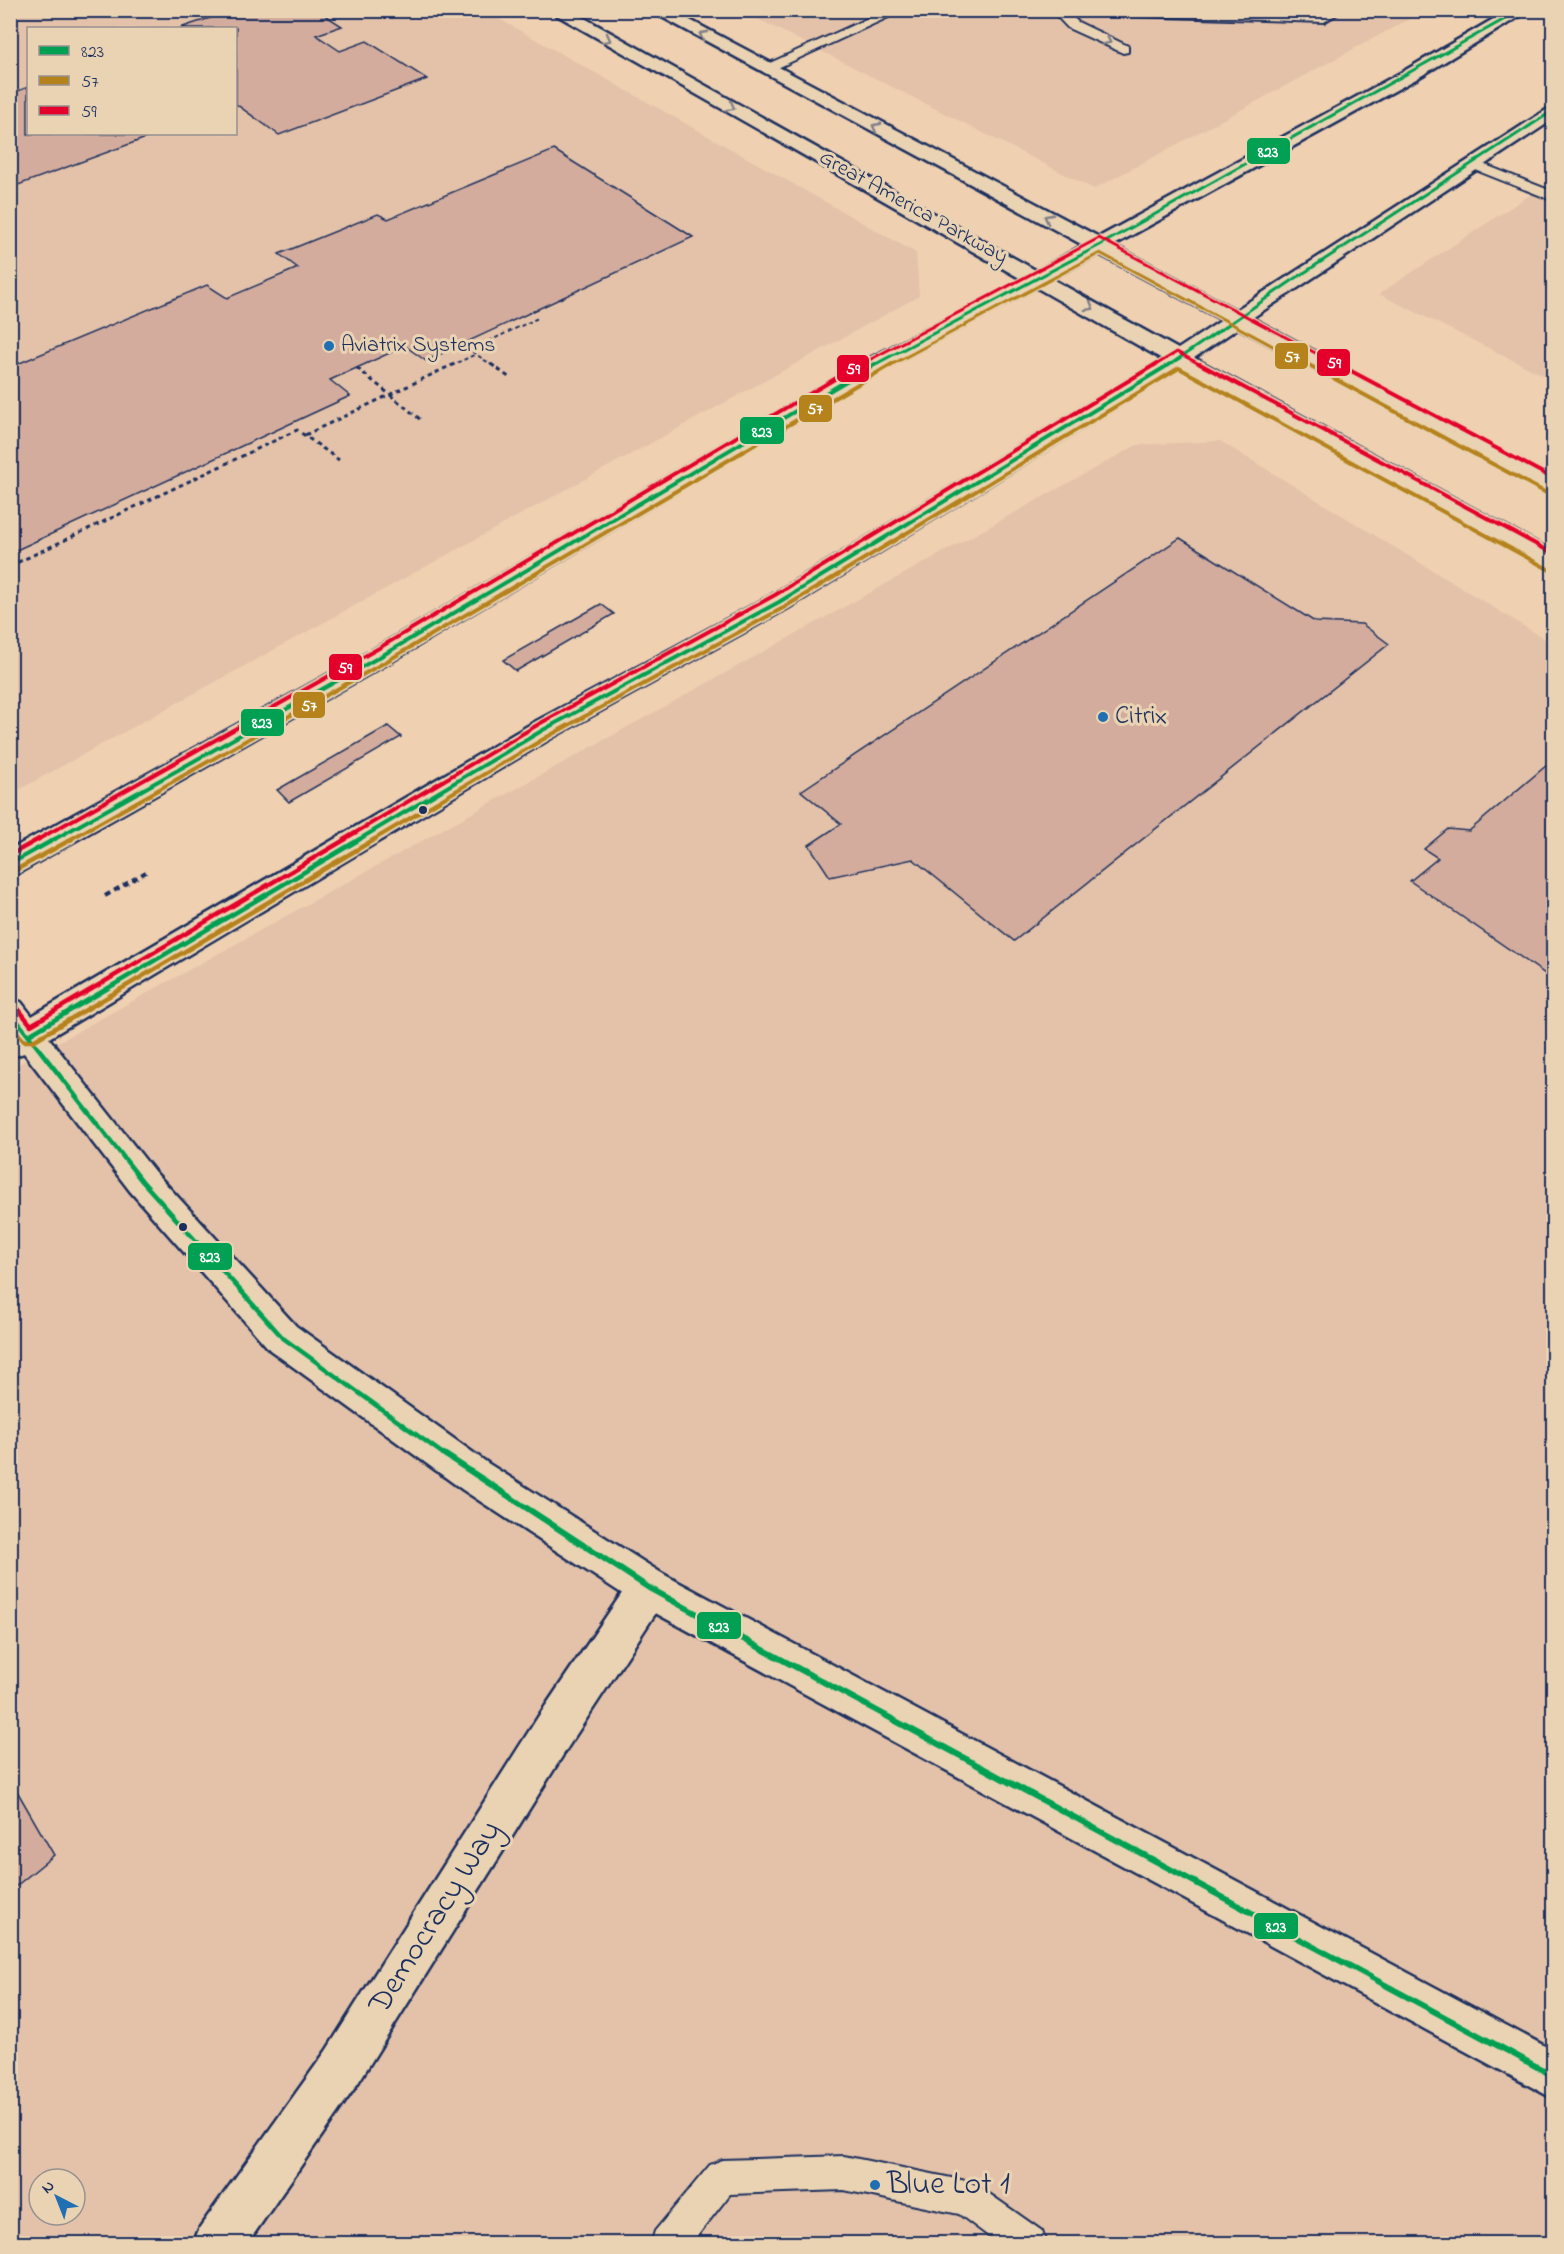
<svg xmlns="http://www.w3.org/2000/svg" width="1564" height="2254" font-family="'Indie Flower',sans-serif">
<style>
.built{fill:#e3c2a9;fill-rule:evenodd}
.building{fill:#d3ac9d;stroke:#1b2f5e;stroke-width:1.5}
.lines{fill:none;stroke-linecap:round;stroke-linejoin:round}
.lane-casing{stroke:#1b2f5e;stroke-width:4}
.street-casing{stroke:#1b2f5e;stroke-width:5}
.secondary-casing{stroke:#1b2f5e;stroke-width:5}
.primary-casing{stroke:#1b2f5e;stroke-width:5}
.path-far2{stroke:#1b2f5e;stroke-width:2;stroke-dasharray:4 3;stroke-linecap:butt}
.path-far1{stroke:#1b2f5e;stroke-width:3;stroke-dasharray:4.5 4;stroke-linecap:butt}
.path{stroke:#1b2f5e;stroke-width:4;stroke-dasharray:6 4.5;stroke-linecap:butt}
.lane{fill:#ead3b3;fill-rule:evenodd}
.street{fill:#ead3b3;fill-rule:evenodd}
.secondary{fill:#ead3b3;fill-rule:evenodd}
.primary{fill:#ead3b3;fill-rule:evenodd}
.bus-1-far3-casing{stroke:#ead3b3;stroke-width:6}
.bus-1-far2-casing{stroke:#ead3b3;stroke-width:8}
.bus-1-far1-casing{stroke:#ead3b3;stroke-width:9}
.bus-1-casing{stroke:#ead3b3;stroke-width:10}
.bus-2-far2-casing{stroke:#ead3b3;stroke-width:6}
.bus-2-far1-casing{stroke:#ead3b3;stroke-width:8}
.bus-2-casing{stroke:#ead3b3;stroke-width:9}
.bus-3-far2-casing{stroke:#ead3b3;stroke-width:6}
.bus-3-far1-casing{stroke:#ead3b3;stroke-width:8}
.bus-3-casing{stroke:#ead3b3;stroke-width:9}
.bus-1-far3{stroke:#01a052;stroke-width:3}
.bus-1-far2{stroke:#01a052;stroke-width:4}
.bus-1-far1{stroke:#01a052;stroke-width:4.5}
.bus-1{stroke:#01a052;stroke-width:6}
.bus-2-far2{stroke:#b5821c;stroke-width:3}
.bus-2-far1{stroke:#b5821c;stroke-width:4}
.bus-2{stroke:#b5821c;stroke-width:4.5}
.bus-3-far2{stroke:#e4002b;stroke-width:3}
.bus-3-far1{stroke:#e4002b;stroke-width:4}
.bus-3{stroke:#e4002b;stroke-width:4.5}
.oneway{stroke:#828188}
.poi-dot{fill:#1f6fb2;stroke:#ead3b3;stroke-width:2}
.bus-dot{fill:#1b2f5e;stroke:#ead3b3;stroke-width:2}
.labels{text-anchor:middle;dominant-baseline:central;stroke-width:6;stroke-linejoin:round;paint-order:stroke}
.far-street-label{font-size:22px;fill:#1b2f5e;stroke:#ead3b3}
.far-poi-label{font-size:22px;fill:#1b2f5e;stroke:#ead3b3;text-anchor:start}
.poi-label{font-size:26px;fill:#1b2f5e;stroke:#ead3b3;text-anchor:start}
.near-street-label{font-size:32px;fill:#1b2f5e;stroke:#ead3b3}
.near-poi-label{font-size:32px;fill:#1b2f5e;stroke:#ead3b3;text-anchor:start}
.line-badge{stroke:#ead3b3;stroke-width:2}
.badge-label{font-size:16px;text-anchor:middle;font-weight:bold;fill:#fff}
</style>
<rect width="100%" height="100%" fill="#efd0b1"/>
<filter id="ink" filterUnits="userSpaceOnUse"><feTurbulence type="fractalNoise" baseFrequency=".0167" numOctaves="2"/><feDisplacementMap in="SourceGraphic" scale="12" xChannelSelector="R" yChannelSelector="G"/><feConvolveMatrix kernelMatrix="1 2 1 2 8 2 1 2 1" color-interpolation-filters="sRGB"/></filter>
<g filter="url(#ink)">
<g class="built">
<path d="M11,11H485L916,253L919,296L11,794ZM28,28H236V134H28Z"/>
<polygon points="742,11 1424,11 1094,189"/>
<polygon points="1553,180 1553,380 1379,294"/>
<path d="M1220,441L1553,644V2243H11L10,1069L1137,445ZM39,2179H75V2215H39Z"/>
</g>
<g class="building">
<polygon points="234,10 317,10 342,26 316,35 340,51 367,41 427,79 279,135 236,104 236,28 180,28"/>
<polygon points="28,87 28,134 157,134 10,188 10,94"/>
<polygon points="554,150 693,237 426,361 405,346 330,380 350,396 10,553 10,367 207,285 227,298 298,268 279,254 378,214 388,219"/>
<polygon points="1180,538 1315,622 1362,624 1389,644 1014,941 913,859 830,877 809,845 841,824 801,791"/>
<polygon points="601,604 614,614 516,671 503,660"/>
<polygon points="388,726 401,737 289,802 277,790"/>
<polygon points="1554,759 1554,980 1410,881 1438,858 1424,849 1448,829 1469,831"/>
<polygon points="10,1779 54,1855 10,1891"/>
</g>
<g class="lines">
<defs>
<g id="lane">
<polygon points="886,10 904,10 771,71 766,72 759,68"/>
<polygon points="1051,10 1322,14 1328,10 1344,10 1324,22 1069,14 1078,22 1128,46 1128,52 1123,53 1068,28"/>
<polygon points="1473,160 1554,192 1554,201 1468,167 1466,164"/>
<polygon points="844,2156 966,2181 978,2186 1042,2231 1046,2244 999,2244 959,2214 844,2190 730,2194 691,2244 651,2244 655,2231 710,2165 722,2160"/>
</g>
<polygon id="street" points="649,1568 663,1574 669,1588 663,1602 568,1747 358,2083 247,2244 193,2244 200,2227 326,2051 538,1717 635,1574"/>
<g id="secondary">
<polygon points="1039,272 1046,274 1050,278 1046,282 878,372 392,661 20,872 10,875 10,850 374,649 862,362"/>
<polygon points="1179,352 1187,354 1190,359 1187,364 788,608 553,737 49,1038 154,1171 296,1326 489,1464 663,1574 1554,2051 1554,2099 635,1602 463,1490 270,1350 130,1191 24,1053 10,1058 10,998 21,1002 32,1016 533,723 770,596 1171,354"/>
</g>
<path id="primary" d="M548,10H570L1037,271L1083,245L649,10H671L1099,237L1404,71L1509,10H1530L1416,79L1114,245L1236,310L1554,105V119L1252,318L1554,478V495L1238,328L1194,358L1554,552V571L1171,364ZM1099,254L1222,320L1178,349L1052,279Z"/>
</defs>
<use href="#lane" class="lane-casing"/>
<use href="#street" class="street-casing"/>
<use href="#secondary" class="secondary-casing"/>
<use href="#primary" class="primary-casing"/>
<g class="path-far2">
<polyline points="451,366 476,354"/>
<polyline points="493,366 470,350 538,318"/>
</g>
<g class="path-far1">
<polyline points="491,364 510,378"/>
<polyline points="357,368 421,420"/>
<polyline points="305,435 454,364"/>
<polyline points="10,566 297,430 339,460"/>
</g>
<polyline class="path" points="105,896 146,872"/>
<use href="#lane" class="lane"/>
<use href="#street" class="street"/>
<use href="#secondary" class="secondary"/>
<use href="#primary" class="primary"/>
<defs>
<g id="bus-1-far3">
<polyline points="872,366 1100,245 1521,10"/>
<polyline points="1168,366 1293,280 1554,110"/>
</g>
<g id="bus-1-far2">
<polyline points="53,840 383,655 875,364"/>
<polyline points="358,840 543,730 779,602 1170,364"/>
</g>
<g id="bus-1-far1">
<polyline points="10,864 55,839"/>
<polyline points="10,1012 142,1181 283,1338 446,1456"/>
<polyline points="29,1035 360,839"/>
</g>
<polyline id="bus-1" points="444,1454 649,1588 1554,2076"/>
<polyline id="bus-2-far2" points="889,366 1100,253 1310,366"/>
<g id="bus-2-far1">
<polyline points="1307,364 1550,495"/>
<polyline points="69,840 387,661 892,364"/>
<polyline points="373,840 547,737 783,608 1179,368 1550,570"/>
</g>
<g id="bus-2">
<polyline points="14,871 72,839"/>
<polyline points="10,1024 24,1041 33,1041 375,839"/>
</g>
<g id="bus-3-far2">
<polyline points="858,366 1099,238 1340,366"/>
<polyline points="1154,366 1177,352 1203,366"/>
</g>
<g id="bus-3-far1">
<polyline points="1200,364 1554,554"/>
<polyline points="1338,364 1554,479"/>
<polyline points="37,840 379,648 860,364"/>
<polyline points="343,840 539,724 775,595 1156,364"/>
</g>
<g id="bus-3">
<polyline points="10,855 39,839"/>
<polyline points="16,1006 31,1025 346,839"/>
</g>
</defs>
<use href="#bus-1-far3" class="bus-1-far3-casing"/>
<use href="#bus-1-far2" class="bus-1-far2-casing"/>
<use href="#bus-1-far1" class="bus-1-far1-casing"/>
<use href="#bus-1" class="bus-1-casing"/>
<use href="#bus-2-far2" class="bus-2-far2-casing"/>
<use href="#bus-2-far1" class="bus-2-far1-casing"/>
<use href="#bus-2" class="bus-2-casing"/>
<use href="#bus-3-far2" class="bus-3-far2-casing"/>
<use href="#bus-3-far1" class="bus-3-far1-casing"/>
<use href="#bus-3" class="bus-3-casing"/>
<use href="#bus-1-far3" class="bus-1-far3"/>
<use href="#bus-1-far2" class="bus-1-far2"/>
<use href="#bus-1-far1" class="bus-1-far1"/>
<use href="#bus-1" class="bus-1"/>
<use href="#bus-2-far2" class="bus-2-far2"/>
<use href="#bus-2-far1" class="bus-2-far1"/>
<use href="#bus-2" class="bus-2"/>
<use href="#bus-3-far2" class="bus-3-far2"/>
<use href="#bus-3-far1" class="bus-3-far1"/>
<use href="#bus-3" class="bus-3"/>
</g>
<defs><path id="oneway-chevron" d="M-2-3.5L2.5 0L-2 3.5" fill="none" stroke-width="1.6" stroke-linecap="round" stroke-linejoin="round" transform="scale(1.5)"/></defs>
<g class="oneway">
<use href="#oneway-chevron" transform="translate(703 35) rotate(-152)"/>
<use href="#oneway-chevron" transform="translate(607 39) rotate(29)"/>
<use href="#oneway-chevron" transform="translate(1107 41) rotate(25)"/>
<use href="#oneway-chevron" transform="translate(731 107) rotate(29)"/>
<use href="#oneway-chevron" transform="translate(876 127) rotate(-152)"/>
<use href="#oneway-chevron" transform="translate(1048 218) rotate(-152)"/>
<use href="#oneway-chevron" transform="translate(1090 307) rotate(30)"/>
</g>
</g>
<g class="poi-dot">
<circle cx="329" cy="346" r="6"/>
<circle cx="1103" cy="717" r="6"/>
<circle cx="875" cy="2185" r="6"/>
</g>
<g class="bus-dot">
<circle cx="423" cy="810" r="5"/>
<circle cx="183" cy="1227" r="5"/>
</g>
<g class="labels">
<g class="far-street-label">
<text transform="translate(913 208) rotate(29)">Great America Parkway</text>
</g>
<g class="far-poi-label">
<text x="341" y="346">Aviatrix Systems</text>
</g>
<g class="poi-label">
<text x="1115" y="717">Citrix</text>
</g>
<g class="near-street-label">
<text transform="translate(436 1918) rotate(-58)">Democracy Way</text>
</g>
<g class="near-poi-label">
<text x="887" y="2185">Blue Lot 1</text>
</g>
</g>
<g class="line-badge">
<rect x="1246" y="137" width="45" height="28" rx="6" fill="#01a052"/>
<rect x="1274" y="342" width="35" height="28" rx="6" fill="#b5821c"/>
<rect x="1316" y="348" width="35" height="29" rx="6" fill="#e4002b"/>
<rect x="836" y="354" width="34" height="29" rx="6" fill="#e4002b"/>
<rect x="798" y="394" width="35" height="29" rx="6" fill="#b5821c"/>
<rect x="739" y="416" width="46" height="29" rx="6" fill="#01a052"/>
<rect x="328" y="653" width="35" height="28" rx="6" fill="#e4002b"/>
<rect x="292" y="691" width="34" height="28" rx="6" fill="#b5821c"/>
<rect x="240" y="708" width="45" height="29" rx="6" fill="#01a052"/>
<rect x="187" y="1242" width="46" height="29" rx="6" fill="#01a052"/>
<rect x="696" y="1611" width="46" height="29" rx="6" fill="#01a052"/>
<rect x="1253" y="1912" width="46" height="28" rx="6" fill="#01a052"/>
</g>
<g class="badge-label">
<text x="1268" y="157">823</text>
<text x="1292" y="362">57</text>
<text x="1334" y="368">59</text>
<text x="853" y="374">59</text>
<text x="815" y="414">57</text>
<text x="762" y="437">823</text>
<text x="345" y="673">59</text>
<text x="309" y="711">57</text>
<text x="262" y="728">823</text>
<text x="210" y="1262">823</text>
<text x="719" y="1632">823</text>
<text x="1276" y="1932">823</text>
</g>
<rect width="1564" height="2254" fill="none" stroke="#ead3b3" stroke-width="36"/>
<rect x="18" y="18" width="1528" height="2218" fill="none" stroke="#1b2f5e" stroke-width="2" filter="url(#ink)"/>
<rect x="27" y="27" width="210" height="108" fill="#ead3b3" stroke="#979191" stroke-width="1.5"/>
<rect x="39" y="46" width="30" height="9" fill="#01a052" stroke="#979191" stroke-width="1.5"/>
<text x="81" y="57" font-size="18" fill="#1b2f5e">823</text>
<rect x="39" y="76" width="30" height="9" fill="#b5821c" stroke="#979191" stroke-width="1.5"/>
<text x="81" y="87" font-size="18" fill="#1b2f5e">57</text>
<rect x="39" y="106" width="30" height="9" fill="#e4002b" stroke="#979191" stroke-width="1.5"/>
<text x="81" y="117" font-size="18" fill="#1b2f5e">59</text>
<g transform="translate(57 2197) rotate(318)"><circle r="28" fill="#ead3b3" stroke="#979191" stroke-width="1.5"/>
<path d="M0-4.5L10 22L0 15L-10 22Z" fill="#1f6fb2"/>
<text y="-9" font-size="16" font-weight="bold" text-anchor="middle" fill="#1b2f5e">N</text>
</g>
</svg>
